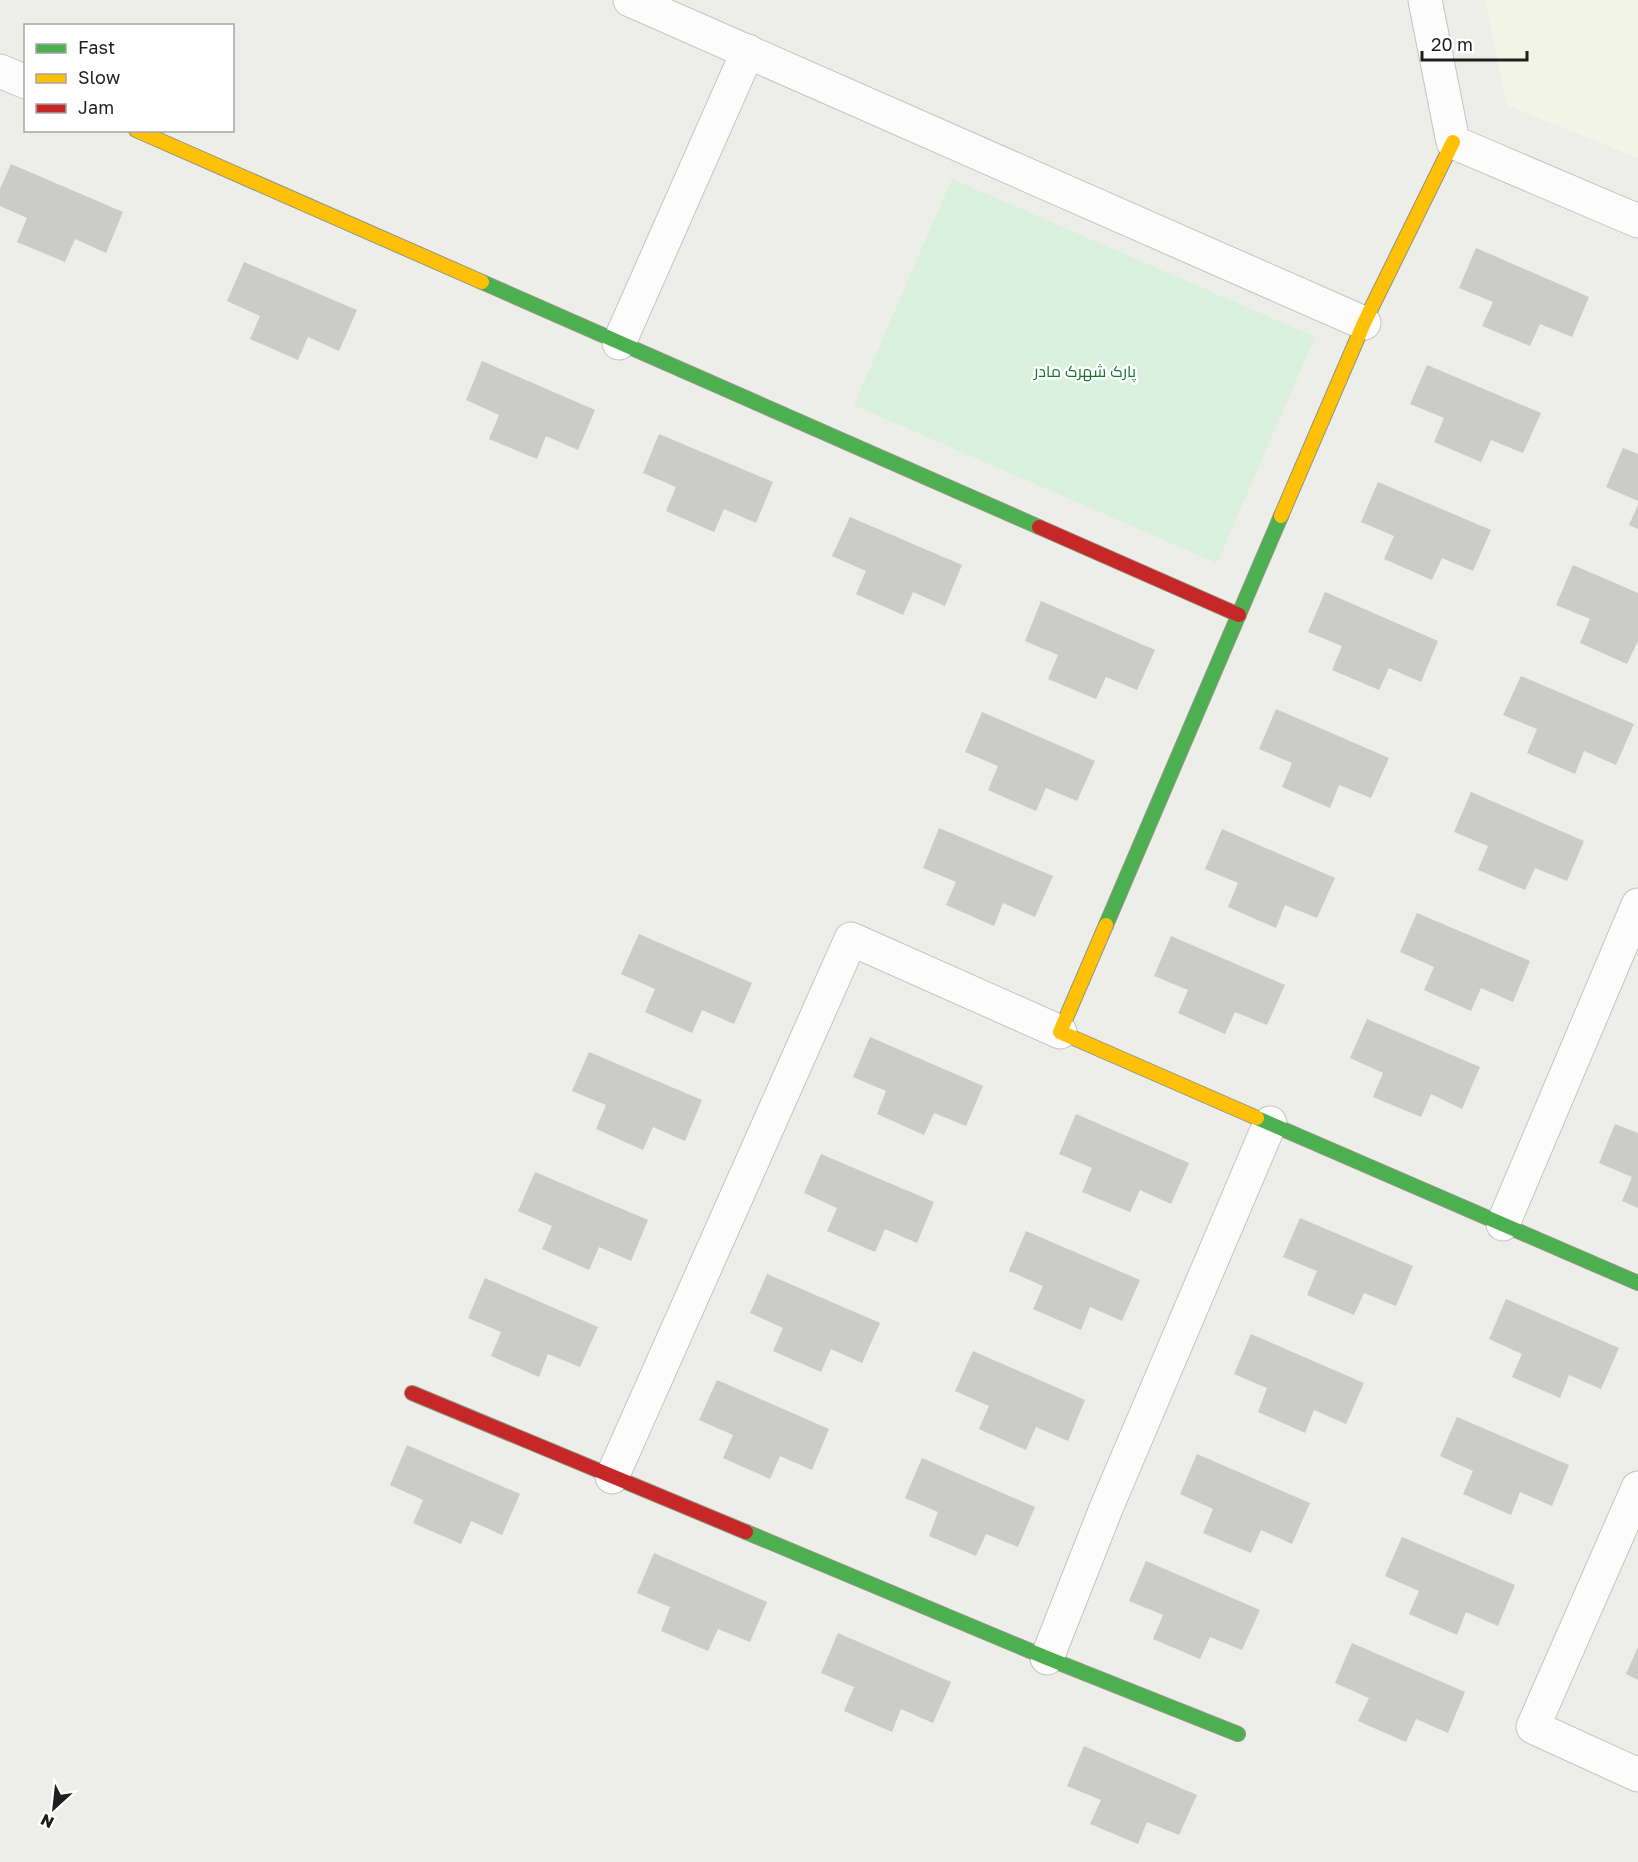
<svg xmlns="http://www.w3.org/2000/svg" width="1638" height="1862" font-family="'Golos Text',Cairo,sans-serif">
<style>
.education{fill:#f2f5e5}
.park{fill:#d9f1dd}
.building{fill:#cbcbc8}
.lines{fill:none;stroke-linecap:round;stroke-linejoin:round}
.street-casing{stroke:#c4c4c2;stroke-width:35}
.fast-casing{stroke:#919682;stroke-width:16}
.slow-casing{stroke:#919682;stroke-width:16}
.jam-casing{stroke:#919682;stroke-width:16}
.street{stroke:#fcfcfc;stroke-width:33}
.fast{stroke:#4caf50;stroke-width:14}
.slow{stroke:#ffc107;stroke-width:14}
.jam{stroke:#c62828;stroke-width:14}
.labels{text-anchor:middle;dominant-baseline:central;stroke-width:5;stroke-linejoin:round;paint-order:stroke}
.park-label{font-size:16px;fill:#167530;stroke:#fff}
</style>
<rect width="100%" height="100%" fill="#edede9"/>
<polygon class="education" points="1485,0 1638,0 1638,158 1507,105"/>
<polygon class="park" points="952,179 1315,337 1217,563 854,405"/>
<g class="building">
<polygon points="11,164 123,212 106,253 75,239 65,262 17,242 27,218 0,206 0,189"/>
<polygon points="1476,248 1589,297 1572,337 1540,324 1530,346 1482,326 1493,302 1459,288"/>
<polygon points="244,262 357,310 339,351 308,337 298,360 250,339 260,316 227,301"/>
<polygon points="482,361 595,410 578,450 546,436 537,459 489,439 499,415 466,400"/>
<polygon points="1427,365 1541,413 1523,453 1491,440 1481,462 1434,442 1444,418 1410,404"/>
<polygon points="659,434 773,482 756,523 724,509 714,532 666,511 676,487 643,473"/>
<polygon points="1623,448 1638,454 1638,501 1606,487"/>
<polygon points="1378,482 1491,530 1473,571 1442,558 1432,580 1384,559 1394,536 1361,522"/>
<polygon points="1638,505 1638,529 1629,525"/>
<polygon points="850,517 962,565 945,606 913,592 903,615 856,594 866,571 832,556"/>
<polygon points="1573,565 1638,593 1638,641 1627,664 1580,643 1590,619 1556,605"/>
<polygon points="1325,592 1438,641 1421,682 1389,668 1379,690 1332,670 1342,646 1308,632"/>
<polygon points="1041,601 1155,650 1137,690 1106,677 1096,699 1048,679 1058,655 1025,641"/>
<polygon points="1521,676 1634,724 1616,765 1584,751 1575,774 1527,753 1537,729 1503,715"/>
<polygon points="1276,709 1389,758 1371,798 1339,785 1330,808 1282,787 1292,763 1259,749"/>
<polygon points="982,712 1095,761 1077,801 1046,788 1036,811 988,790 998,766 965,752"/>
<polygon points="1471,792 1584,841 1567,881 1535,868 1525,890 1478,870 1488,846 1454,832"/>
<polygon points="939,828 1053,876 1035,917 1003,903 994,926 946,905 956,882 923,868"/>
<polygon points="1222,829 1335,878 1317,918 1285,905 1276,928 1228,907 1238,883 1205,869"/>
<polygon points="1417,913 1530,961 1513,1002 1481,988 1471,1011 1424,990 1434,967 1400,952"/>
<polygon points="639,934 752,983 734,1024 702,1010 692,1033 645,1012 655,989 621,974"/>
<polygon points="1171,936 1285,985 1267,1025 1235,1012 1225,1034 1178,1013 1188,990 1154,976"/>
<polygon points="1367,1019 1480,1067 1462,1109 1431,1094 1421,1117 1373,1097 1383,1073 1350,1058"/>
<polygon points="870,1037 983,1086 966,1126 934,1113 924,1135 877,1114 886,1091 853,1077"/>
<polygon points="589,1052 702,1100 685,1141 653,1127 643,1150 596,1129 606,1105 572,1091"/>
<polygon points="1076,1114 1189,1163 1171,1204 1140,1190 1130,1212 1082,1192 1092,1168 1059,1154"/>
<polygon points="1615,1124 1638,1133 1638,1208 1622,1201 1632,1177 1599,1163"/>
<polygon points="821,1154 934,1202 917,1243 885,1229 875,1252 827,1231 837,1208 804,1193"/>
<polygon points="535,1172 648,1220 631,1261 599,1247 589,1270 542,1249 552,1226 518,1211"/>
<polygon points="1300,1218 1413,1266 1396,1306 1364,1293 1354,1315 1307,1295 1317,1271 1283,1257"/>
<polygon points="1026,1231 1140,1280 1122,1321 1090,1307 1081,1330 1033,1309 1043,1286 1009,1271"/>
<polygon points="767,1274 880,1323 862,1363 831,1349 821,1372 773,1351 783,1328 750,1313"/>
<polygon points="485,1278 598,1327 580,1367 548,1354 539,1377 491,1356 501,1332 468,1318"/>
<polygon points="1506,1299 1619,1348 1601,1389 1569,1375 1560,1398 1512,1377 1522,1354 1489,1339"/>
<polygon points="1251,1334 1364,1383 1346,1424 1314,1410 1305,1433 1258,1412 1267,1388 1234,1374"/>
<polygon points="973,1351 1085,1400 1068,1441 1036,1427 1026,1450 979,1429 989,1406 955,1391"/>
<polygon points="717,1380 829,1429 812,1470 780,1456 770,1479 723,1458 733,1435 699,1420"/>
<polygon points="1457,1417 1569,1465 1552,1506 1520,1492 1511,1515 1463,1494 1473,1471 1440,1456"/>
<polygon points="407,1445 520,1494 502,1535 471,1521 461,1544 413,1523 423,1500 390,1485"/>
<polygon points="1197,1454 1310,1503 1292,1544 1261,1530 1251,1553 1203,1533 1213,1509 1180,1494"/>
<polygon points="922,1458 1035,1507 1018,1547 986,1534 976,1556 929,1536 938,1512 905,1498"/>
<polygon points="1402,1537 1515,1585 1498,1626 1466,1612 1457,1635 1409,1614 1419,1591 1385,1576"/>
<polygon points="654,1553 767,1602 750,1642 718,1629 708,1651 661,1631 670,1607 637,1593"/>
<polygon points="1146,1561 1260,1610 1242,1650 1210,1637 1200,1659 1153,1639 1163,1615 1129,1601"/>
<polygon points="838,1633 951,1682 933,1723 901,1709 892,1732 844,1711 854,1687 821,1673"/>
<polygon points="1352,1643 1465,1692 1448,1733 1416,1719 1406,1742 1358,1721 1369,1698 1335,1683"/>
<polygon points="1638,1647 1638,1680 1626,1674"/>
<polygon points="1084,1746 1197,1795 1179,1835 1147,1822 1138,1844 1090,1824 1101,1800 1067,1786"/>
</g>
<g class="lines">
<defs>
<g id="street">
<polyline points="630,0 1364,323"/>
<polyline points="1425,0 1453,142 1638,221"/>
<polyline points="0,71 26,82"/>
<polyline points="619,343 748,51"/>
<polyline points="1503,1224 1638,905"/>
<polyline points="612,1477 851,939 1060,1032"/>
<polyline points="1638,1488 1533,1727 1638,1775"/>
<polyline points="1047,1658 1107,1506 1270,1123"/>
</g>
<g id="fast">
<polyline points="482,282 1039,527"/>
<polyline points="1106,925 1281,516"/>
<polyline points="1257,1118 1638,1283"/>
<polyline points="746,1532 1047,1658 1238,1734"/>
</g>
<g id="slow">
<polyline points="136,130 482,282"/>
<polyline points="1281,516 1364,323 1453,142"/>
<polyline points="1106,925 1060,1032 1257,1118"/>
</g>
<g id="jam">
<polyline points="1039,527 1239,615"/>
<polyline points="412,1393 746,1532"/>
</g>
</defs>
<use href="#street" class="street-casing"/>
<use href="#fast" class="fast-casing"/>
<use href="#slow" class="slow-casing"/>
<use href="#jam" class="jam-casing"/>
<use href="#street" class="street"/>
<use href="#fast" class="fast"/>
<use href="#slow" class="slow"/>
<use href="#jam" class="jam"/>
</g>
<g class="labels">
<g class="park-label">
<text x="1085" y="371">پارک شهرک مادر</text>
</g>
</g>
<rect x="24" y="24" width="210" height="108" fill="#ffffff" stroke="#a5a5a5" stroke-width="1.5"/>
<rect x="36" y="44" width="30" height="9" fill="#4caf50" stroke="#a5a5a5" stroke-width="1.5"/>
<text x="78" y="54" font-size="18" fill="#1f1f1f">Fast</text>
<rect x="36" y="74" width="30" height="9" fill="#ffc107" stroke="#a5a5a5" stroke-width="1.5"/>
<text x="78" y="84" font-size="18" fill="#1f1f1f">Slow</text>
<rect x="36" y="104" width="30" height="9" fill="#c62828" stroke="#a5a5a5" stroke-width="1.5"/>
<text x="78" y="114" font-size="18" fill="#1f1f1f">Jam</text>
<g transform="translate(54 1808) rotate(207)" stroke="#ffffff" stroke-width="4.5" paint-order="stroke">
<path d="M0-4.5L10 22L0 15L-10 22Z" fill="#1f1f1f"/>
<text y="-9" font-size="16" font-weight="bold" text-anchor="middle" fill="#1f1f1f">N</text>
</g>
<path d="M1422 51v9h105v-9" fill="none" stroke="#1f1f1f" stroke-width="3"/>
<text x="1431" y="51" font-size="18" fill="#1f1f1f" stroke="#ffffff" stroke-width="4.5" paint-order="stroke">20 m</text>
</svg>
